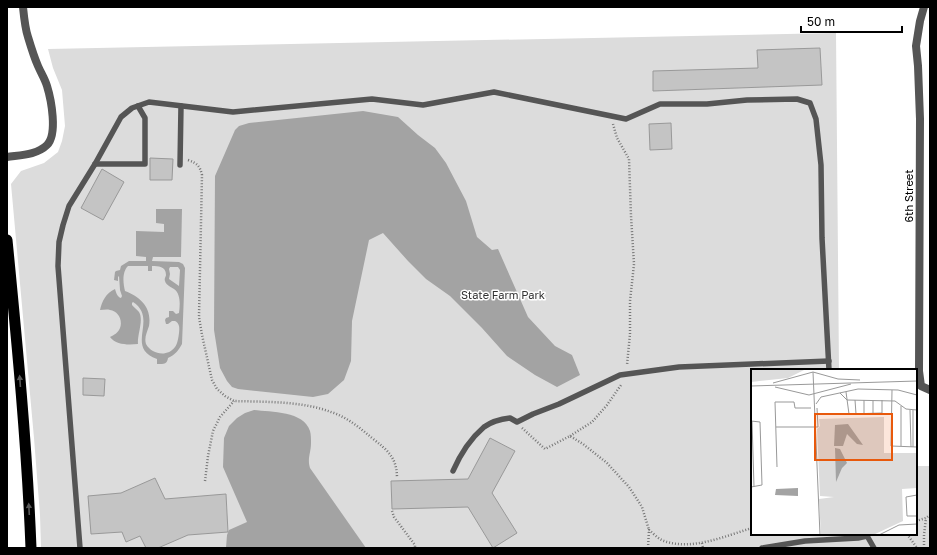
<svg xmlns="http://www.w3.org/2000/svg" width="937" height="555" font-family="'Golos Text',sans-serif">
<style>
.green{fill:#dcdcdc}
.water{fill:#a3a3a3;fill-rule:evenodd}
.building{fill:#c4c4c4;stroke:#999}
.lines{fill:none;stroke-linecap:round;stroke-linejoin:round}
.path{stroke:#777;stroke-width:2.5;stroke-dasharray:1 2;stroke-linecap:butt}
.service{stroke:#555;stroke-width:5.5}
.minor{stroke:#555;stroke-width:8}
.trunk{stroke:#000;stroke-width:11}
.oneway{fill:#595959}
.labels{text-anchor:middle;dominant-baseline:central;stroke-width:3;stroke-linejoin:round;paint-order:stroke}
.street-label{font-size:11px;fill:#000;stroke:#fff}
.park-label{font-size:11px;fill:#333;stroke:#fff}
.inset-road{fill:none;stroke:#999;stroke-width:1}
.view{fill:#e8590c;fill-opacity:0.15;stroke:#e8590c;stroke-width:2}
.inset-edge{fill:none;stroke:#000;stroke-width:2}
</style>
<rect width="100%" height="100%" fill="#fff"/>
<polygon class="green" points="836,33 839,370 752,370 752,534 916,534 916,466 930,466 930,548 41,548 40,515 34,438 11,184 21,171 44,163 58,152 62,141 65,126 62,90 53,68 48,49"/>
<g class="water">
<polygon points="363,111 398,117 418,135 435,148 446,163 466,201 477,237 492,250 498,249 528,317 555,346 572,355 580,375 557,387 535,375 507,356 482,328 450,296 426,279 408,261 383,233 369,240 352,321 351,361 344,380 328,394 313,397 238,389 232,387 227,381 220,368 214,330 215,176 235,130 239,126 249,123"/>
<path d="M156,209H182L181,257H153L152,261L179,262L183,264L185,268L182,344C178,351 175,355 168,358C167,365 163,364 157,364V359C124,347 159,319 133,302L132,303V305C134,307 137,310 139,312C144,320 137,335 138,344C128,345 116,345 110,337C114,335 118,333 120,328C123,320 118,311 110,310C107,309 103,310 100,310C102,301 106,293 115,289C116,292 117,297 121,298L122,296L120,290L119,276L118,277V281L114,280L115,272L116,271L120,270L121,266L129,261H146V257L136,256V231L164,232V224L156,223ZM128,266H148V271H152V266C158,266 166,266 166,275C166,277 164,278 165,281C166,285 171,287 174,289C181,294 180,305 179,313L176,314L173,311H169V317L166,318L165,320L166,324H168L172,321H175C177,322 178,323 179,326C180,330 178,344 175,347C168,357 152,355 146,344C144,338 147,332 149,326C152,308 141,297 125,291C123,283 122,272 128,266ZM170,267H178L180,270L179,286L169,279L170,274L169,269Z"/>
<path d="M254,410C271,412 304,411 310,431C311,434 311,440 311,443C311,453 307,458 310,468L366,548H226L227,535L229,530L247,522L223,467L224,438L229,426L237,418L245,413Z"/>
</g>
<g class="building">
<polygon points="820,48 822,85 653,91 653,71 758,68 757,50"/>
<polygon points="671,123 672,149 650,150 649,124"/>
<polygon points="150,158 173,159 172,180 150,180"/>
<polygon points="102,169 124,182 103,220 81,208"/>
<polygon points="83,378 105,379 104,396 83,395"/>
<polygon points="490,438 515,451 492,493 517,533 493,548 468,507 392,509 391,481 468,479"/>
<polygon points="155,478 165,499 226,494 228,532 188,535 158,548 146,548 140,536 126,542 122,532 91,534 88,496 121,493"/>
</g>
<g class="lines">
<g class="path">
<polyline points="613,124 617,138 629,159 631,216 634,264 630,301 630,334 627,365"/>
<path d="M188,160C197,163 200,166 202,175L199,317L202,335L212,380L217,389L225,396L234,401C266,402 302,401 331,412C347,417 360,428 372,438C387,450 397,457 397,478"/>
<polyline points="522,428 545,449 570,436 583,444 607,463 629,487 642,507 649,530"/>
<polyline points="570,436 592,422 607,405 621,385"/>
<polyline points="205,481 208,456 213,431 220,417 234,401"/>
<polyline points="392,511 394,517 415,545 415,548"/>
<polyline points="916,521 926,518 930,515"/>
<polyline points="907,534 917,548"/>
<polyline points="702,543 703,548"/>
<path d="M648,548L649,530C653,533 658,539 664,541C692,551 725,536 752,528"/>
<polyline points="924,548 924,535 926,518"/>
</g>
<g class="service">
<polyline points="95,164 145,164 145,118 138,106"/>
<polyline points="180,165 181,106"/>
<path d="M453,471C460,455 470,439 484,427C491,422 501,419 510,418L517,422L533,414L559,404L620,375L679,367L829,361"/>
<polyline points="866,534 874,548"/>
<polyline points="80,548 58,266 59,242 63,225 69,206 95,164 121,117 132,108 149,102 233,112 372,99 423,105 494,92 626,119 660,104 707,104 747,100 797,99 810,103 816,119 821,165 822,238 829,370"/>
<polyline points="762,548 805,541 858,538 867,536"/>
</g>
<g class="minor">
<polyline points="924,7 920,21 916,46 918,66 920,119 919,371 921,386 930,390"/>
<path d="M7,157C20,155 37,155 47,145C58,134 51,99 47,86C45,79 41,73 38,66C34,57 31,47 28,37C25,28 24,17 23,7"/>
</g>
<path class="trunk" d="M7,240C17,342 27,445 31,548"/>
</g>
<defs><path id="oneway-solid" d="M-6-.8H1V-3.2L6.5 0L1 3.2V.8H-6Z"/></defs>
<g class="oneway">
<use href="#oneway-solid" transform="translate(20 381) rotate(-94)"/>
<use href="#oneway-solid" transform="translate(29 509) rotate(-93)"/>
</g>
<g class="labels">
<g class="street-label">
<text transform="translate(908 196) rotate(-90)">6th Street</text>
</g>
<g class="park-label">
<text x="503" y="294">State Farm Park</text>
</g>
</g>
<g transform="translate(751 369)">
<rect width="166" height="166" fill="#fff"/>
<path d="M0,0H55L37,9L0,13ZM133,48V84H166V119L151,120L152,152L122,166H70L68,130L83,128L69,127L66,60L69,57L68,50Z" fill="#dcdcdc"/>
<path d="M97,55L112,76L106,75L96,65L92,77H83L84,56ZM84,79L89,80L96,94L91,99L85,113ZM47,119V127L24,126L25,120Z" fill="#a3a3a3"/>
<path class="inset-road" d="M62,3L69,166M22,14L62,3L87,10L109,11M0,17L166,12M24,18L58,26L100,15M141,21L140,77L166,78M95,23L98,45L131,44V31M89,24L96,31L144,32L155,40L166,41M104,31L105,45M113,31V45M122,31V45M65,35L70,28L107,20L147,21L166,26M159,41L160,78M162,41V78M0,52L9,53L11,116L0,118M1,52L3,118M25,58H67L66,39M150,77V37M26,98L24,33H43L44,39H60M166,126L155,128L156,147H166M128,166L148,156L166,155"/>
<path class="view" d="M64,45H141V91H64Z"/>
<rect width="166" height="166" class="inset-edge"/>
</g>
<rect width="937" height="555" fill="none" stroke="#000000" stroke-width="16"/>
<path d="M801 26v6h101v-6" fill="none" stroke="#000000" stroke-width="2"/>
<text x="807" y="26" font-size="12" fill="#000000" stroke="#ffffff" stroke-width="3" paint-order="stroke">50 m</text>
</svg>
